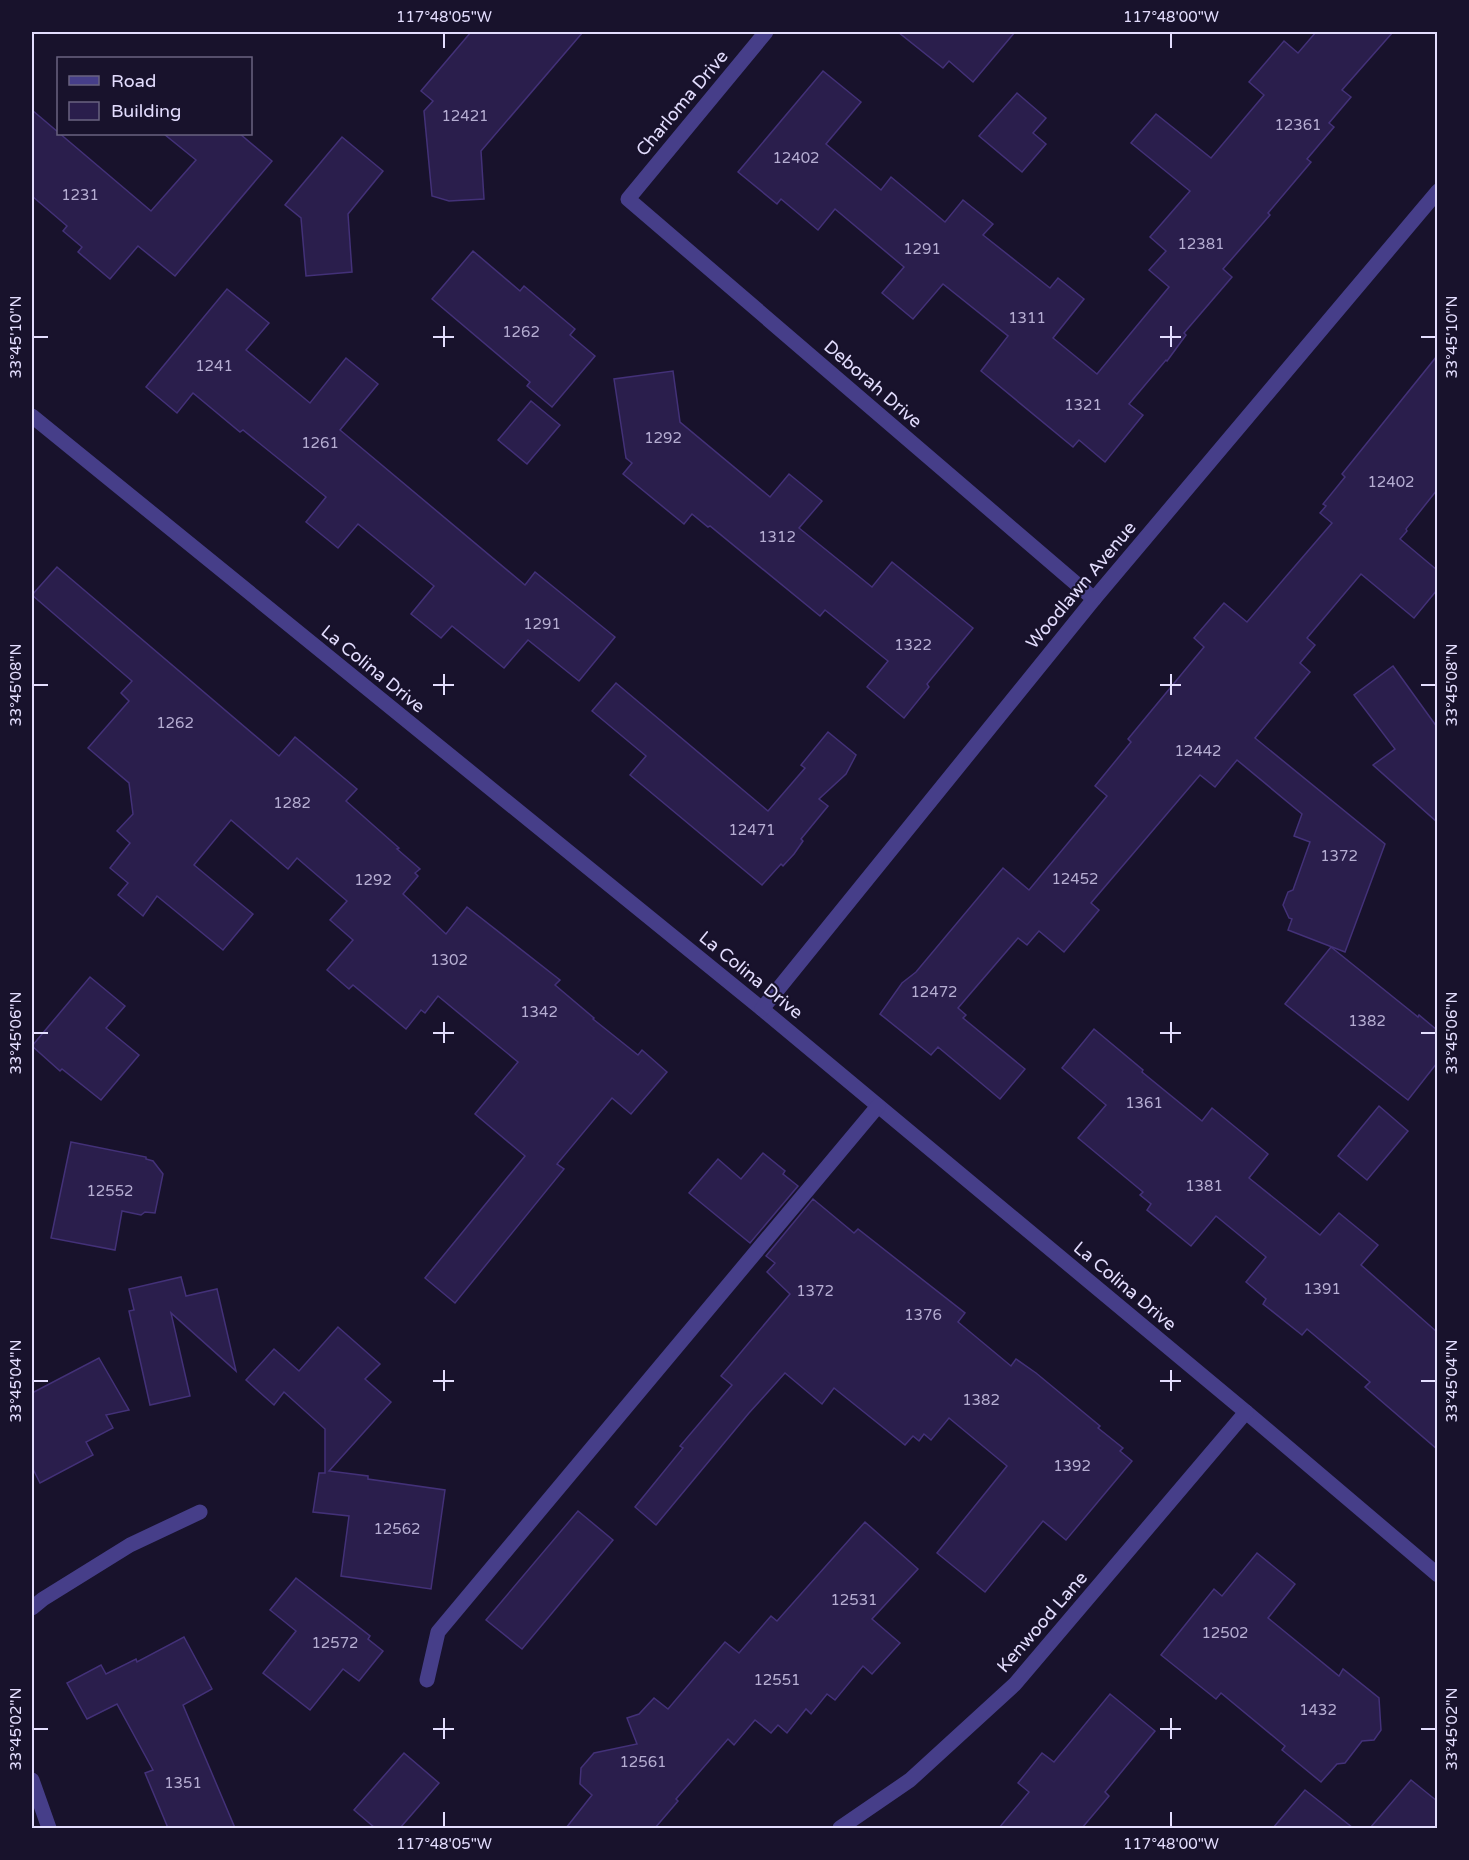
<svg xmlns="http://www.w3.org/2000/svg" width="1469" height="1860" font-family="'Varela Round',sans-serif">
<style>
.building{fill:#2a1e4c;stroke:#433178;stroke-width:1.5}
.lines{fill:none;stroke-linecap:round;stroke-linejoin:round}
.minor{stroke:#463e89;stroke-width:15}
.ticks{fill:none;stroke:#e3ddfe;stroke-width:2}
.labels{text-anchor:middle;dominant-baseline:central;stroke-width:4.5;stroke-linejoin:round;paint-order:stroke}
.number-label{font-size:15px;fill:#b5add2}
.street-label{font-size:18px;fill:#e3ddfe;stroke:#18122c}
.neatline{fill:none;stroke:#e3ddfe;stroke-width:2}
.ticks-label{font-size:15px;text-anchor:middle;fill:#e3ddfe}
</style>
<rect width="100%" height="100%" fill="#18122c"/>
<g class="building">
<polygon points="471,32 583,32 481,151 484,199 449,201 432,196 424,111 433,101 421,91"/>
<polygon points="898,32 1015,32 973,82 949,61 943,68"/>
<polygon points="1316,32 1393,32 1342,90 1351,97 1329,123 1334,127 1307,159 1311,162 1268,213 1270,215 1223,269 1232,277 1184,333 1186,335 1167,361 1166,360 1129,404 1143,415 1105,462 1079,440 1073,447 981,371 1008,336 943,284 913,319 882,293 904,267 835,209 818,230 781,199 777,204 738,172 823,71 861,102 826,144 881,190 891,177 945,222 963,200 993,224 983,235 1050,288 1058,278 1084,299 1053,338 1097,374 1169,287 1149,270 1166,251 1150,237 1190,191 1131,143 1156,114 1211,158 1264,95 1249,82 1284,41 1298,53"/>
<polygon points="1017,93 1046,118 1033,133 1046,144 1022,172 979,136"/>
<polygon points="32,110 151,211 196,160 164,134 240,134 272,161 175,276 138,246 110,279 78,252 82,247 63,231 67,226 32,196"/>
<polygon points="342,137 383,171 348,214 352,272 306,276 301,218 285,205"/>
<polygon points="473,251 520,291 524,286 575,329 570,335 595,356 552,407 527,386 530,382 432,299"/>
<polygon points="227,289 269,323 246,350 310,403 346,358 378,384 340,430 525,585 535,572 615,637 579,681 528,640 504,668 452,626 441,638 411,614 434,586 358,524 338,548 306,522 326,497 243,430 240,432 193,393 177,413 146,387"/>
<polygon points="1437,356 1437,490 1406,529 1407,531 1400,539 1437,570 1437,590 1414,618 1361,574 1307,638 1315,645 1300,663 1310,672 1255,738 1385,844 1345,952 1288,930 1292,919 1289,918 1283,905 1288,892 1293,890 1310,842 1294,836 1302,814 1237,760 1215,787 1200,775 1091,903 1099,910 1064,952 1039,931 1027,945 1018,938 958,1008 966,1015 963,1018 1025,1069 1000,1099 938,1047 931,1055 880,1014 902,983 916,972 1003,868 1029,890 1107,796 1095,786 1131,742 1128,739 1204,647 1194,638 1224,603 1247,622 1332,523 1320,513 1326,506 1323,504 1345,477 1342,474"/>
<polygon points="673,371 680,422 770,497 789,474 822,501 799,528 872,587 892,562 973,628 927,684 929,687 904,718 867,687 888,661 825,610 820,616 710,526 708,527 692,514 684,524 623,474 632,463 626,458 614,379"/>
<polygon points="531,401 560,425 527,464 498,440"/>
<polygon points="57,567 279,756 295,737 357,789 346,801 399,848 397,849 420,869 415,873 418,876 403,894 446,934 467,907 560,980 555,985 594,1018 593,1019 638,1055 642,1050 667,1072 631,1114 612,1098 557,1164 564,1169 455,1303 425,1278 525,1156 475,1114 518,1062 438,996 425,1013 421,1010 406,1029 353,985 349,989 327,970 353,940 330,920 347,901 297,858 288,869 231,820 194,865 253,914 223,950 157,896 143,916 118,895 128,883 110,868 130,843 117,831 133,814 129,783 88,748 129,701 121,693 132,681 32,595"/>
<polygon points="1393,666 1437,727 1437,822 1373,765 1395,749 1354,695"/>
<polygon points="616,683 768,811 805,768 801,765 828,732 856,755 846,774 819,799 828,806 801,839 803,841 794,854 783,866 781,864 762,885 630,775 646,756 592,711"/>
<polygon points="1331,947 1418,1017 1419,1015 1437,1030 1437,1063 1408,1100 1285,1004"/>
<polygon points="90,977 125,1006 106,1028 139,1055 101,1100 62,1069 60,1071 32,1046"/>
<polygon points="1094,1029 1143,1070 1142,1072 1202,1121 1212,1108 1268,1154 1249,1178 1320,1235 1339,1213 1378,1245 1361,1265 1437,1332 1437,1449 1365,1387 1370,1382 1307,1329 1302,1335 1263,1304 1266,1299 1246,1282 1266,1257 1216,1216 1191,1246 1147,1210 1151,1204 1140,1195 1143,1192 1078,1138 1106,1105 1062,1068"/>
<polygon points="1379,1106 1408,1131 1367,1180 1338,1156"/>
<polygon points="71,1142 146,1157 146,1159 153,1161 163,1174 155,1213 145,1212 141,1215 122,1211 115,1250 51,1238"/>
<polygon points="763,1153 785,1171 783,1174 798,1186 750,1243 689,1193 718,1159 741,1179"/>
<polygon points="813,1199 854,1233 858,1229 965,1313 958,1322 1011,1366 1016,1359 1036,1373 1100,1426 1098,1428 1123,1448 1120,1451 1132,1461 1066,1540 1043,1521 985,1592 937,1553 1007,1466 949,1418 931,1440 924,1434 919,1441 913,1436 905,1445 834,1388 822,1404 785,1373 749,1413 656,1525 635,1507 683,1448 680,1446 732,1385 721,1376 790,1294 767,1272 775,1263 766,1256"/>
<polygon points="181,1277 186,1296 217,1289 236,1371 171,1313 190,1396 150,1405 129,1311 134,1310 129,1289"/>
<polygon points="338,1327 380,1364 365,1379 391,1402 329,1471 368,1476 368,1479 445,1490 431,1589 341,1576 349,1516 313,1512 319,1473 325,1473 325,1429 284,1392 274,1405 246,1380 274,1349 299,1371"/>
<polygon points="99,1358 129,1410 106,1415 113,1428 86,1442 93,1455 40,1483 32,1467 32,1393"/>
<polygon points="578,1511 613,1540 522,1649 486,1620"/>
<polygon points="865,1522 918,1569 872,1619 900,1643 872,1674 863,1666 835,1700 827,1694 811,1714 806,1709 787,1733 778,1725 771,1733 755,1720 734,1745 728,1739 676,1799 678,1801 655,1828 566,1828 592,1795 580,1784 581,1768 594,1753 637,1744 627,1718 639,1714 654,1698 668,1709 725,1642 739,1653 771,1616 777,1621"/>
<polygon points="1257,1553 1295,1584 1268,1618 1339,1676 1343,1669 1379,1698 1381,1730 1374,1740 1362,1741 1345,1763 1337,1764 1321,1782 1282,1750 1285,1746 1221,1693 1216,1699 1161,1655 1214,1589 1222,1596"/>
<polygon points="296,1578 370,1636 368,1639 383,1651 359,1681 343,1669 310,1710 263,1673 296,1631 270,1610"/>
<polygon points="184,1637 212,1689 183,1705 235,1828 168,1828 145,1773 153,1770 117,1704 87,1719 67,1683 101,1665 106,1674 136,1659 137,1662"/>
<polygon points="1110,1694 1155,1731 1105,1792 1109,1796 1082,1828 999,1828 1029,1792 1018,1783 1042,1753 1054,1762"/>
<polygon points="404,1753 439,1783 400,1828 375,1828 354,1810"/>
<polygon points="1411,1780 1437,1801 1437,1828 1370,1828"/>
<polygon points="1305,1790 1353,1828 1273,1828"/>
</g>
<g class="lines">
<g class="minor">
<polyline points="766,32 628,199 1094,599"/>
<polyline points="32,416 762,1009 1246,1412 1438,1575"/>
<polyline points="762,1009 1094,599 1438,191"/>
<polyline points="32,1608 43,1599 130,1545 200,1512"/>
<polyline points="427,1680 438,1632 878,1106"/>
<polyline points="32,1780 49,1828"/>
<polyline points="840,1828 910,1780 1015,1684 1246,1412"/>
</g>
</g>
<path class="ticks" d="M444,33V48M1171,33V48M444,326V347M1171,326V347M33,337H48M433,337H454M1160,337H1181M1421,337H1436M444,674V695M1171,674V695M33,685H48M433,685H454M1160,685H1181M1421,685H1436M444,1022V1043M1171,1022V1043M33,1033H48M433,1033H454M1160,1033H1181M1421,1033H1436M444,1370V1391M1171,1370V1391M33,1381H48M433,1381H454M1160,1381H1181M1421,1381H1436M444,1718V1739M1171,1718V1739M33,1729H48M433,1729H454M1160,1729H1181M1421,1729H1436M444,1812V1827M1171,1812V1827"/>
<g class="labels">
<g class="number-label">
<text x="465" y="116">12421</text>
<text x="1298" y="125">12361</text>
<text x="796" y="158">12402</text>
<text x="80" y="195">1231</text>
<text x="1201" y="244">12381</text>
<text x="922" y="249">1291</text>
<text x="1027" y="318">1311</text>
<text x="521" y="332">1262</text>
<text x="214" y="366">1241</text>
<text x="1083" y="405">1321</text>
<text x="663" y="438">1292</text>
<text x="320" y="443">1261</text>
<text x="1391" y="482">12402</text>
<text x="777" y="537">1312</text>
<text x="542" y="624">1291</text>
<text x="913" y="645">1322</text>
<text x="175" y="723">1262</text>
<text x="1198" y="751">12442</text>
<text x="292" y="803">1282</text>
<text x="752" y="830">12471</text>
<text x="1339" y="856">1372</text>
<text x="1075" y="879">12452</text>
<text x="373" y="880">1292</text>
<text x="449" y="960">1302</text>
<text x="934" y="992">12472</text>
<text x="539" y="1012">1342</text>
<text x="1367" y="1021">1382</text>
<text x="1144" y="1103">1361</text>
<text x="1204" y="1186">1381</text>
<text x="110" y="1191">12552</text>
<text x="1322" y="1289">1391</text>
<text x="815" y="1291">1372</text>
<text x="923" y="1315">1376</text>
<text x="981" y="1400">1382</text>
<text x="1072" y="1466">1392</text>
<text x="397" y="1529">12562</text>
<text x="854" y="1600">12531</text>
<text x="1225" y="1633">12502</text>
<text x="335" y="1643">12572</text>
<text x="777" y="1680">12551</text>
<text x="1318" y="1710">1432</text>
<text x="643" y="1762">12561</text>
<text x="183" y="1783">1351</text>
</g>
<g class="street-label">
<text transform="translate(682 103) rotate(-50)">Charloma Drive</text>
<text transform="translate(873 384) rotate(41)">Deborah Drive</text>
<text transform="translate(1081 585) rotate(-50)">Woodlawn Avenue</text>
<text transform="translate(373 669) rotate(39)">La Colina Drive</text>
<text transform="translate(751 975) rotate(39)">La Colina Drive</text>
<text transform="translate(1125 1286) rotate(40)">La Colina Drive</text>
<text transform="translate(1042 1622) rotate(-49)">Kenwood Lane</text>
</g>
</g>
<rect width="1469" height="1860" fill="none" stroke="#18122c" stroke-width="66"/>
<rect x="57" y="57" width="195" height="78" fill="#18122c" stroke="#696380" stroke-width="1.5"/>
<rect x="69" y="76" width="30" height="9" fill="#463e89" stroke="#696380" stroke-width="1.5"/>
<text x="111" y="87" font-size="18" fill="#e3ddfe">Road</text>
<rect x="69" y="102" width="30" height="18" fill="#2a1e4c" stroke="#696380" stroke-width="1.5"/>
<text x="111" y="117" font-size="18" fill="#e3ddfe">Building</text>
<rect x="33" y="33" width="1403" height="1794" class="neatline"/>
<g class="ticks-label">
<text x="444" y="22">117°48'05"W</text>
<text x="1171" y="22">117°48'00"W</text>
<text transform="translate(16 337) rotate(-90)" y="5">33°45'10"N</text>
<text transform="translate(1452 337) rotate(-90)" y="5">33°45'10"N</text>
<text transform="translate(16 685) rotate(-90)" y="5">33°45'08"N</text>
<text transform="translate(1452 685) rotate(-90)" y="5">33°45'08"N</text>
<text transform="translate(16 1033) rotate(-90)" y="5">33°45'06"N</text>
<text transform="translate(1452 1033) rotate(-90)" y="5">33°45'06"N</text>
<text transform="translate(16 1381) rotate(-90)" y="5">33°45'04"N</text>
<text transform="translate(1452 1381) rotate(-90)" y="5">33°45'04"N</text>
<text transform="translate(16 1729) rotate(-90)" y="5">33°45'02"N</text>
<text transform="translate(1452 1729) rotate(-90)" y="5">33°45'02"N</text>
<text x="444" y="1849">117°48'05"W</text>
<text x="1171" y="1849">117°48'00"W</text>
</g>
</svg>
